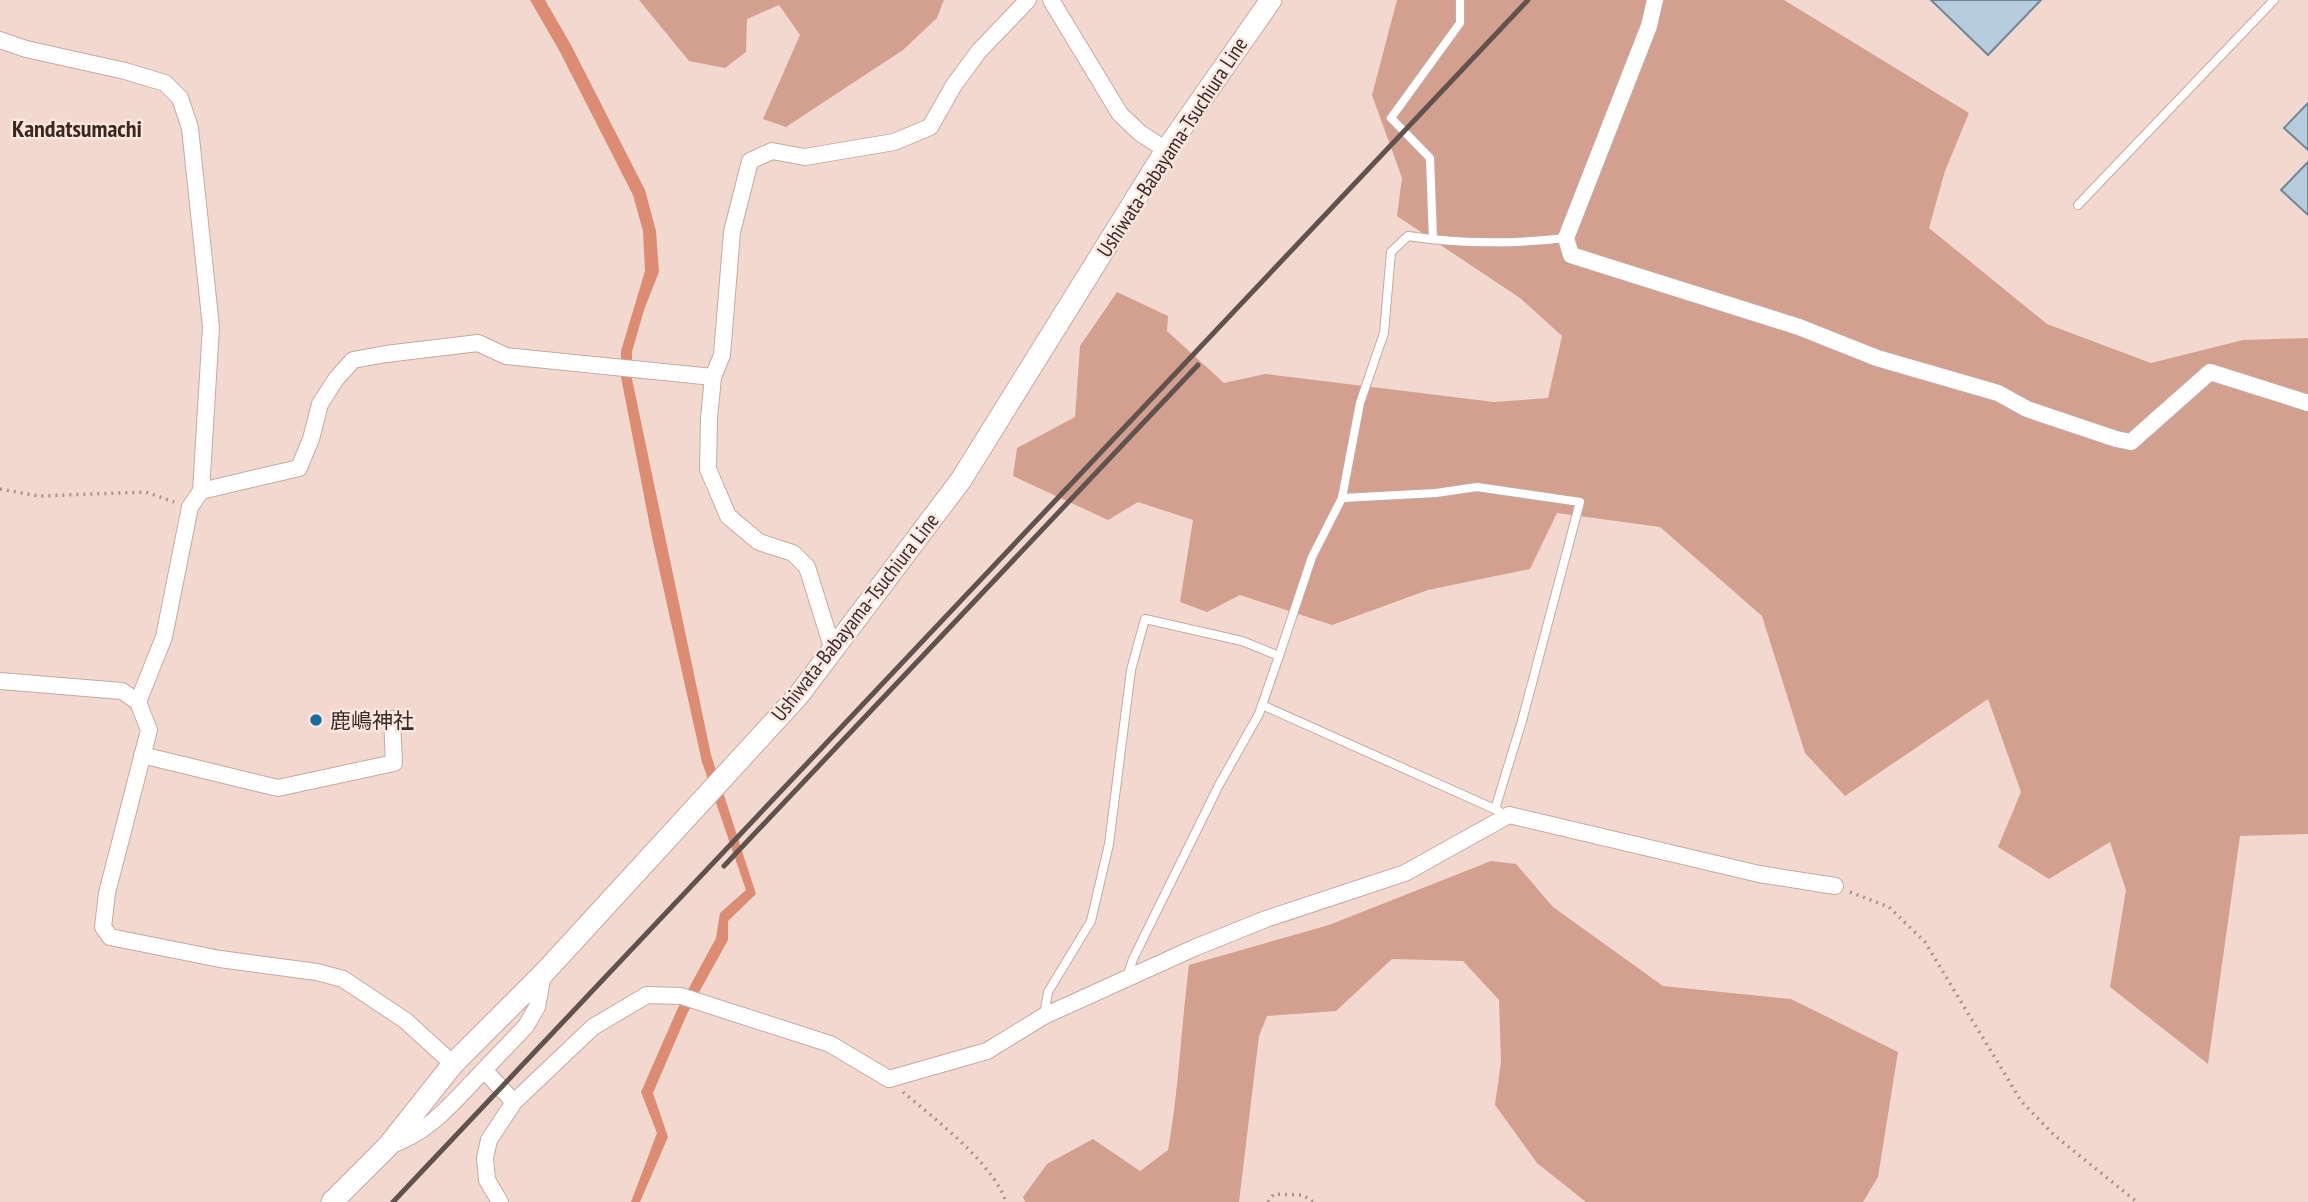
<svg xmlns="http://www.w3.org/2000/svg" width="2308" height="1202" font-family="'PT Sans Narrow','Noto Sans JP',sans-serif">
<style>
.green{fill:#d3a090}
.water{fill:#db8c73}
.building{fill:#b6cbdb;stroke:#718694;stroke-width:2}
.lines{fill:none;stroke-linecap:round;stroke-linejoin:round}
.service-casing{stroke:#c4aaa2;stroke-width:10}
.minor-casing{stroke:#c4aaa2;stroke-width:18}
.secondary-casing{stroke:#c4aaa2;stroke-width:23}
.path{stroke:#a7938d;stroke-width:3.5;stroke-dasharray:2 5;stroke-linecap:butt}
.service{stroke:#fff;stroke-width:8}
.minor{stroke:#fff;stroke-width:16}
.secondary{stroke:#fff;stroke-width:21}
.rail{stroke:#60524e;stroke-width:5}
.poi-dot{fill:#176d9e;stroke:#fce6df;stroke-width:2.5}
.labels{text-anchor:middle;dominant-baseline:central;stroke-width:5;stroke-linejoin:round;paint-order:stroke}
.street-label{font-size:21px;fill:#362c29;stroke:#fce6df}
.poi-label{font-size:21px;fill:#362c29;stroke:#fce6df;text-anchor:start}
.quarter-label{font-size:24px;font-weight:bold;fill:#3c2721;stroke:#fce6df}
</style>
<rect width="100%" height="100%" fill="#f3d8cf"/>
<g class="green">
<polygon points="639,0 944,0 937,18 903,50 786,127 763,119 800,35 779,5 747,19 746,52 725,68 689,61"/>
<polygon points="1397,0 1784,0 1969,113 1945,171 1929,228 2047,324 2151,363 2243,340 2308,338 2308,834 2240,836 2208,1064 2110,987 2126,890 2110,842 2049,879 1998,847 2021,792 1988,699 1845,796 1805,753 1762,616 1660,527 1557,513 1530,569 1428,590 1332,625 1240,595 1207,612 1180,602 1193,520 1138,502 1108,520 1013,476 1017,448 1075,417 1080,346 1117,292 1168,316 1167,331 1224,383 1265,374 1494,402 1548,398 1562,336 1520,298 1397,216 1402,178 1372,95"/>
<path d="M1491,861L1516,864L1553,907L1663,986L1791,999L1898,1052L1878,1177L1863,1202H1586L1537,1163L1495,1105L1501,1062L1499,1000L1463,961L1392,959L1336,1011L1267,1016L1259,1036L1239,1202H1025L1023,1197L1047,1164L1093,1139L1140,1171L1168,1150C1179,1089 1181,1027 1189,965L1329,925Z"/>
</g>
<polygon class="water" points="530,0 545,0 571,45 645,190 656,231 659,272 644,310 632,352 632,379 711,755 756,894 728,921 728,940 687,1014 653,1093 668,1137 640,1202 631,1202 657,1133 641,1092 677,1010 716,938 720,913 746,890 702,762 652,537 621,377 621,351 645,271 643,231 633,195 559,50"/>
<g class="building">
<polygon points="1931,0 2041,0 1988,55"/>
<polygon points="2308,103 2308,150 2284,128"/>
<polygon points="2308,162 2308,215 2281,190"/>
</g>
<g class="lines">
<defs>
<g id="service">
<polyline points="2078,205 2274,0"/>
<polyline points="1433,239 1430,158 1391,118 1460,23 1460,0"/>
<polyline points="1342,498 1436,493 1477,487 1580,502 1522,721 1495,809"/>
<path d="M1279,656L1312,557L1342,498L1360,403L1384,333L1391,252L1408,236C1460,244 1514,244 1566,238"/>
<polyline points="1262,705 1499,811"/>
<polyline points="1044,1016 1048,992 1091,921 1109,844 1131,670 1145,619 1242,641 1279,656 1259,714 1219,785 1133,959 1127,977"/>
</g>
<g id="minor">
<polyline points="1051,0 1120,114 1140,133 1166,150"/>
<polyline points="1655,0 1649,26 1566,238 1571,255 1799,327 1877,358 1998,393 2027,409 2116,439 2131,442 2210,372 2308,403"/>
<polyline points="0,40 26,49 125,71 165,83 180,98 190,128 211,327 201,491 190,507 164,637 138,702"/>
<polyline points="201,491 299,468 311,439 320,404 336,379 353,360 386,354 478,343 506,356 713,377"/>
<polyline points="833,650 807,567 793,553 759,542 728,516 708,469 709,418 713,377 722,355 732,232 750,161 772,151 805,157 894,142 930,127 954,85 979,51 1028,0"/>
<polyline points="0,681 122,691 138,702 149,730 107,893 103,927 110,937 220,959 317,972 343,979 406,1021 453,1064"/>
<polyline points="142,755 278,788 394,763 392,719"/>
<polyline points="514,1102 484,1070 526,1026 537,1007 543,974"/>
<path d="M388,1146C429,1134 455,1100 484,1070"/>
<polyline points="500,1202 487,1180 485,1158 489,1140 514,1102 593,1027 647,995 681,996 830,1044 889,1079 987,1051 1044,1016 1194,948 1266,919 1405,873 1509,815 1759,874 1835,886"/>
</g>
<polyline id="secondary" points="332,1202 388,1146 453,1064 543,974 798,696 961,480 1166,150 1271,0"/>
</defs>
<use href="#service" class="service-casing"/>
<use href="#minor" class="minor-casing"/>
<use href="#secondary" class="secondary-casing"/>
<g class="path">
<polyline points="0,489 39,496 146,492 174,502"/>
<polyline points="1850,892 1889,907 1925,942 2021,1101 2054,1135 2137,1202"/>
<path d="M903,1092C935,1119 993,1163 1006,1202"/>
<polyline points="1268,1202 1274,1194 1303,1195 1313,1202"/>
</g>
<use href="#service" class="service"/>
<use href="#minor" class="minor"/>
<use href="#secondary" class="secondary"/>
<g class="rail">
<polyline points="724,866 1198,365"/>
<polyline points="393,1202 1528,0"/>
</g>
</g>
<circle class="poi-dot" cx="316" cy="720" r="7"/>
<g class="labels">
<g class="street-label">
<text transform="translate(1172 147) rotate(-57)">Ushiwata-Babayama-Tsuchiura Line</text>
<text transform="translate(855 617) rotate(-52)">Ushiwata-Babayama-Tsuchiura Line</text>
</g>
<g class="poi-label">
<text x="330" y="720">鹿嶋神社</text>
</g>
<g class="quarter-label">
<text x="77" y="128">Kandatsumachi</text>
</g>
</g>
</svg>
